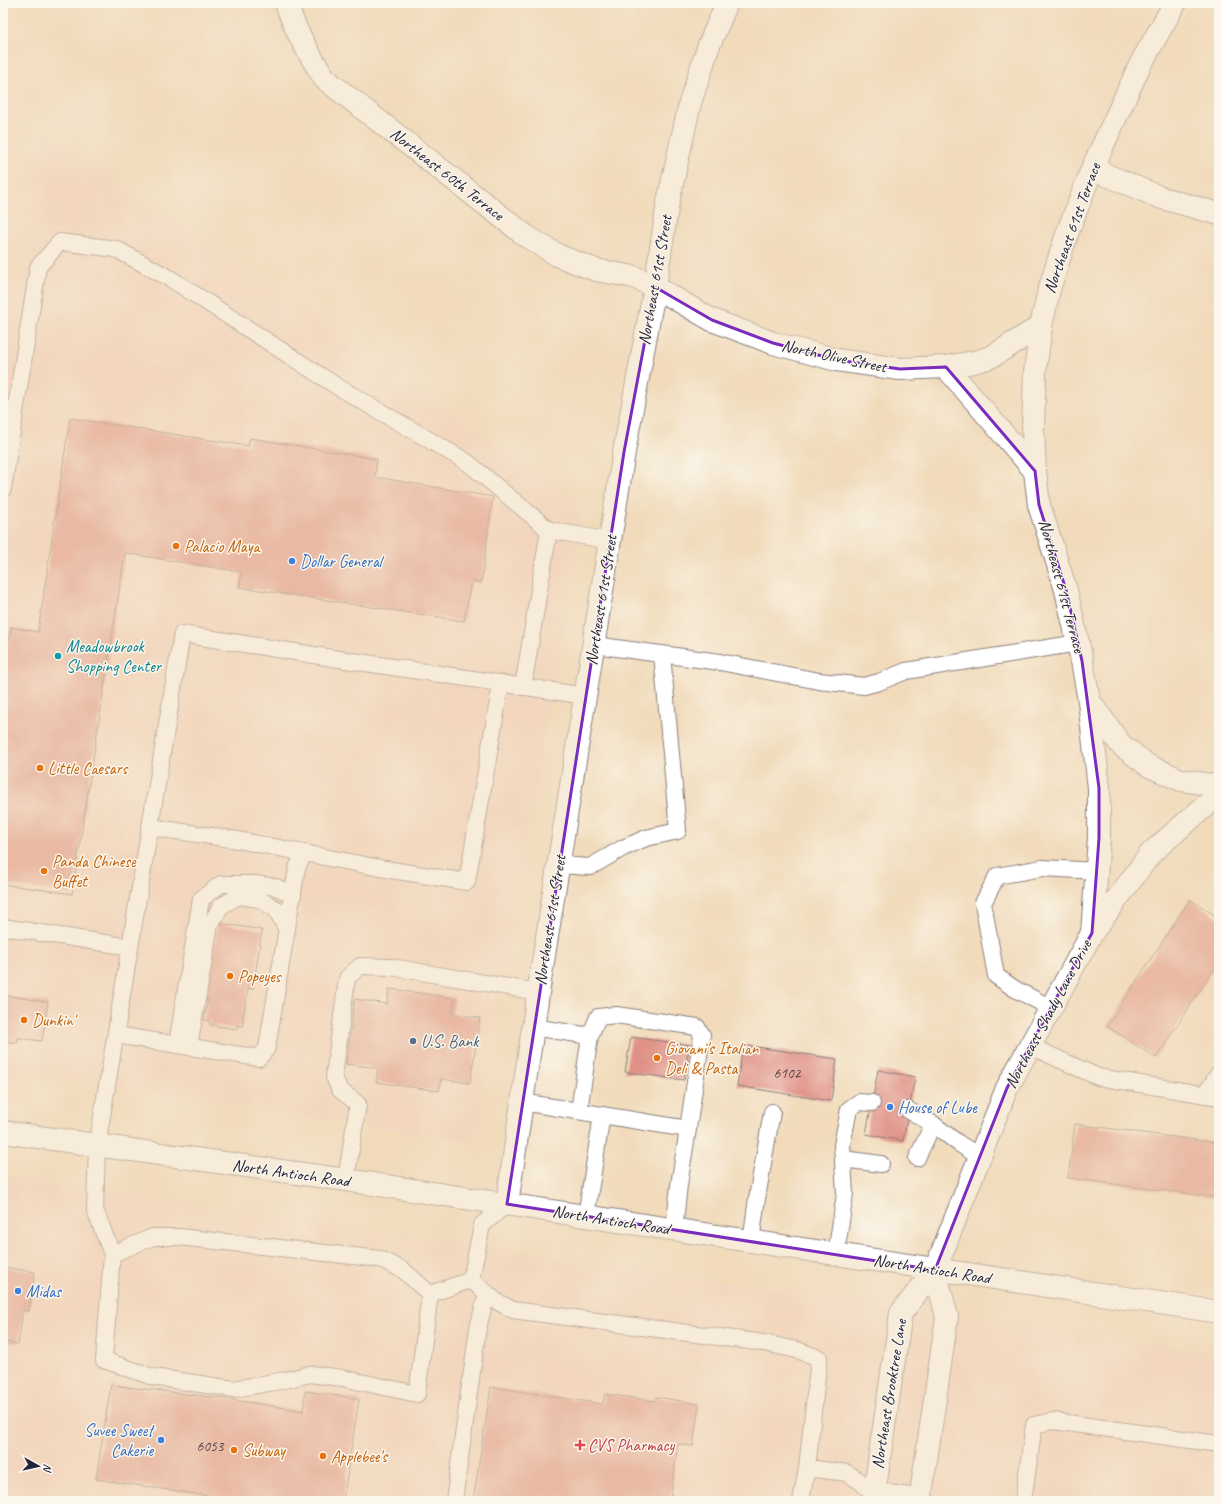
<svg xmlns="http://www.w3.org/2000/svg" width="1222" height="1504" font-family="Caveat,sans-serif">
<style>
.built{fill:#f4d3c1}
.building{fill:#e09085}
.lines{fill:none;stroke-linecap:round;stroke-linejoin:round}
.service-casing{stroke:#8a7e7b;stroke-width:18}
.minor-casing{stroke:#8a7e7b;stroke-width:24}
.tertiary-casing{stroke:#8a7e7b;stroke-width:24}
.primary-casing{stroke:#8a7e7b;stroke-width:24}
.service{stroke:#fff;stroke-width:16}
.minor{stroke:#fff;stroke-width:22}
.tertiary{stroke:#fff;stroke-width:22}
.primary{stroke:#fff;stroke-width:22}
.marked{fill:none;stroke:#7b2cbf;stroke-width:3;stroke-linejoin:round}
.food-dot{fill:#e8710a;stroke:#fbf7ec;stroke-width:1.5}
.shop-dot{fill:#3f7fe0;stroke:#fbf7ec;stroke-width:1.5}
.culture-dot{fill:#0f9aa8;stroke:#fbf7ec;stroke-width:1.5}
.service-dot{fill:#5c6f8a;stroke:#fbf7ec;stroke-width:1.5}
.health-dot{fill:#e0444e;stroke:#fbf7ec;stroke-width:1.5}
.labels{text-anchor:middle;dominant-baseline:central;stroke-width:3;stroke-linejoin:round;paint-order:stroke}
.number-label{font-size:15px;fill:#523e4e}
.street-label{font-size:17px;fill:#22223b;stroke:#fbf7ec}
.food-label{font-size:17px;fill:#c56008;stroke:#fbf7ec;text-anchor:start}
.shop-label{font-size:17px;fill:#366cbe;stroke:#fbf7ec;text-anchor:start}
.culture-label{font-size:17px;fill:#0d838f;stroke:#fbf7ec;text-anchor:start}
.service-label{font-size:17px;fill:#4e5e75;stroke:#fbf7ec;text-anchor:start}
.health-label{font-size:17px;fill:#be3a42;stroke:#fbf7ec;text-anchor:start}
</style>
<rect width="100%" height="100%" fill="#fbf7ec"/>
<filter id="ink" filterUnits="userSpaceOnUse"><feTurbulence type="fractalNoise" baseFrequency=".025" numOctaves="2"/><feDisplacementMap in="SourceGraphic" scale="8" xChannelSelector="R" yChannelSelector="G"/><feConvolveMatrix kernelMatrix="1 2 1 2 8 2 1 2 1" color-interpolation-filters="sRGB"/></filter>
<filter id="wash" filterUnits="userSpaceOnUse"><feTurbulence type="fractalNoise" baseFrequency=".012" numOctaves="4" result="noise"/><feDisplacementMap in="SourceGraphic" scale="16" xChannelSelector="R" yChannelSelector="G"/><feGaussianBlur stdDeviation="0.9" result="paint"/><feColorMatrix in="noise" values="0 0 0 0 0 0 0 0 0 0 0 0 0 0 0 0 0 1.4 0 .05"/><feComposite in="paint" operator="in"/></filter>
<g filter="url(#wash)">
<rect width="100%" height="100%" fill="#f1dbbb"/>
<g class="built">
<polygon points="42,129 584,504 475,1142 3,1071 3,350"/>
<polygon points="3,1176 1219,1354 1219,1501 3,1501"/>
</g>
<g id="blocks">
<g class="building">
<polygon points="70,418 248,446 250,438 377,459 375,477 493,497 481,583 471,581 464,621 239,587 242,572 125,553 72,894 3,884 3,679 11,627 38,632"/>
<polygon points="1190,899 1219,918 1219,961 1156,1058 1107,1026"/>
<polygon points="218,923 262,930 253,989 248,988 242,1026 237,1025 237,1029 210,1025 210,1021 204,1020 208,999 201,998 207,963 212,964"/>
<polygon points="389,989 455,998 452,1014 480,1018 470,1083 441,1079 439,1091 376,1082 378,1068 346,1064 355,999 387,1004"/>
<polygon points="3,995 48,1002 42,1041 18,1038 17,1043 3,1041"/>
<polygon points="631,1037 689,1045 684,1080 625,1072"/>
<polygon points="743,1045 837,1059 831,1101 737,1086"/>
<polygon points="878,1070 915,1077 903,1141 866,1134"/>
<polygon points="1075,1124 1219,1143 1219,1198 1068,1178"/>
<polygon points="3,1267 35,1272 29,1311 23,1310 18,1344 3,1342"/>
<polygon points="111,1385 229,1399 303,1411 305,1391 359,1399 343,1501 243,1501 96,1479"/>
<polygon points="491,1387 603,1404 605,1394 655,1401 656,1397 699,1404 693,1446 678,1444 670,1501 473,1501"/>
</g>
</g>
</g>
<g filter="url(#ink)">
<use href="#blocks" fill-opacity="0" stroke="#8a7e7b" stroke-width="1"/>
<g class="lines">
<defs>
<g id="service">
<polyline points="3,489 38,267 60,242 116,249 171,279 338,387 467,462 549,530"/>
<polyline points="594,645 720,662 819,681 864,686 879,682 906,671 1078,643"/>
<polyline points="523,687 549,530 611,541"/>
<polyline points="150,827 238,840 385,869 467,882 501,683"/>
<polyline points="559,865 590,867 623,848 646,838 678,831 662,654"/>
<polyline points="3,927 130,947"/>
<polyline points="1051,1008 1015,989 996,976 983,903 997,876 1042,868 1098,871"/>
<polyline points="116,1035 259,1058 267,1048 297,868 305,852"/>
<polyline points="177,1044 201,899 221,884 255,884 276,887 293,895"/>
<polyline points="189,1046 210,925 221,906 239,896 259,899 276,909 287,930"/>
<polyline points="1030,1046 1098,1077 1219,1097"/>
<polyline points="1205,1095 1219,1073"/>
<polyline points="522,1102 688,1129 702,1035 697,1027 616,1015 598,1017 590,1036 533,1027"/>
<polyline points="908,1110 933,1124 958,1143 980,1157"/>
<polyline points="579,1111 590,1036"/>
<polyline points="917,1158 933,1124"/>
<polyline points="843,1159 881,1164"/>
<polyline points="346,1180 358,1104 340,1090 334,1077 347,978 360,966 391,967 538,992"/>
<polyline points="586,1216 602,1115"/>
<polyline points="674,1230 679,1185 688,1129"/>
<polyline points="751,1242 757,1198 772,1112"/>
<polyline points="112,1254 153,1237 179,1237 380,1259 403,1270 430,1294 417,1394 342,1378 310,1374 286,1380 234,1389 153,1377 104,1360 112,1254 95,1210 97,1146 182,634 339,659 586,696"/>
<polyline points="836,1254 845,1194 842,1145 849,1109 859,1102 872,1103"/>
<polyline points="471,1280 496,1301 513,1310 764,1343 797,1350 819,1358 807,1468 847,1473 861,1482 874,1494"/>
<polyline points="430,1294 471,1280 482,1225 507,1204"/>
<polyline points="454,1501 478,1328 487,1293"/>
<polyline points="801,1501 807,1468"/>
<polyline points="1023,1501 1034,1425 1053,1421 1219,1444"/>
</g>
<g id="minor">
<path d="M286,3C295,31 309,54 325,79L526,236L559,256L596,270L634,277L655,287L712,320L773,343L837,360L900,369L946,367L974,362L991,357L1041,326"/>
<polyline points="1092,169 1162,198 1219,214"/>
<polyline points="946,367 1035,471"/>
<polyline points="1090,702 1121,745 1149,766 1181,780 1219,786"/>
<polyline points="1092,933 1099,838 1099,788 1089,701 1082,661 1066,590 1039,505 1035,471 1033,428 1035,372 1041,326 1049,290 1067,234 1092,169 1140,65 1175,3"/>
<polyline points="507,1204 539,987 624,452 655,287 668,202 690,103 709,45 727,3"/>
<polyline points="935,1270 1007,1088 1092,933 1151,853 1219,794"/>
<polyline points="874,1494 923,1501"/>
</g>
<g id="tertiary">
<polyline points="873,1501 901,1313 935,1270"/>
<polyline points="920,1501 947,1317 935,1270"/>
</g>
<polyline id="primary" points="3,1132 346,1180 1219,1312"/>
</defs>
<use href="#service" class="service-casing"/>
<use href="#minor" class="minor-casing"/>
<use href="#tertiary" class="tertiary-casing"/>
<use href="#primary" class="primary-casing"/>
<use href="#service" class="service"/>
<use href="#minor" class="minor"/>
<use href="#tertiary" class="tertiary"/>
<use href="#primary" class="primary"/>
</g>
</g>
<path d="M0 0H1222V1504H0ZM655,287L712,320L773,343L837,360L900,369L946,367L1035,471L1039,505L1066,590L1082,661L1099,788V838L1092,933L1007,1088L935,1270L507,1204L624,452Z" fill="#f1dbbb" fill-opacity=".55" fill-rule="evenodd"/>
<path class="marked" d="M655,287L712,320L773,343L837,360L900,369L946,367L1035,471L1039,505L1066,590L1082,661L1099,788V838L1092,933L1007,1088L935,1270L507,1204L624,452Z"/>
<g class="food-dot">
<circle cx="176" cy="546" r="4"/>
<circle cx="40" cy="768" r="4"/>
<circle cx="44" cy="871" r="4"/>
<circle cx="230" cy="976" r="4"/>
<circle cx="24" cy="1020" r="4"/>
<circle cx="657" cy="1058" r="4"/>
<circle cx="234" cy="1450" r="4"/>
<circle cx="323" cy="1456" r="4"/>
</g>
<g class="shop-dot">
<circle cx="292" cy="561" r="4"/>
<circle cx="890" cy="1107" r="4"/>
<circle cx="18" cy="1291" r="4"/>
<circle cx="161" cy="1440" r="4"/>
</g>
<circle class="culture-dot" cx="58" cy="656" r="4"/>
<circle class="service-dot" cx="413" cy="1041" r="4"/>
<path class="health-dot" d="M578 1439h4v4h4v4h-4v4h-4v-4h-4v-4h4z"/>
<g class="labels">
<g class="number-label">
<text x="787" y="1073">6102</text>
<text x="210" y="1446">6053</text>
</g>
<g class="street-label">
<text transform="translate(447 174) rotate(38)">Northeast 60th Terrace</text>
<text transform="translate(1072 228) rotate(-70)">Northeast 61st Terrace</text>
<text transform="translate(655 280) rotate(-80)">Northeast 61st Street</text>
<text transform="translate(834 356) rotate(12)">North Olive Street</text>
<text transform="translate(1062 586) rotate(75)">Northeast 61st Terrace</text>
<text transform="translate(601 600) rotate(-81)">Northeast 61st Street</text>
<text transform="translate(550 920) rotate(-81)">Northeast 61st Street</text>
<text transform="translate(1048 1014) rotate(-62)">Northeast Shady Lane Drive</text>
<text transform="translate(291 1173) rotate(8)">North Antioch Road</text>
<text transform="translate(611 1220) rotate(9)">North Antioch Road</text>
<text transform="translate(932 1269) rotate(9)">North Antioch Road</text>
<text transform="translate(889 1394) rotate(-81)">Northeast Brooktree Lane</text>
</g>
<g class="food-label">
<text x="184" y="546">Palacio Maya</text>
<text x="48" y="768">Little Caesars</text>
<text x="52" y="861">Panda Chinese<tspan x="52" dy="20">Buffet</tspan></text>
<text x="238" y="976">Popeyes</text>
<text x="32" y="1020">Dunkin'</text>
<text x="665" y="1048">Giovani's Italian<tspan x="665" dy="20">Deli &amp; Pasta</tspan></text>
<text x="242" y="1450">Subway</text>
<text x="331" y="1456">Applebee's</text>
</g>
<g class="shop-label">
<text x="300" y="561">Dollar General</text>
<text x="898" y="1107">House of Lube</text>
<text x="26" y="1291">Midas</text>
<text x="153" y="1430" text-anchor="end">Suvee Sweet<tspan x="153" dy="20">Cakerie</tspan></text>
</g>
<g class="culture-label">
<text x="66" y="646">Meadowbrook<tspan x="66" dy="20">Shopping Center</tspan></text>
</g>
<g class="service-label">
<text x="421" y="1041">U.S. Bank</text>
</g>
<g class="health-label">
<text x="588" y="1445">CVS Pharmacy</text>
</g>
</g>
<rect width="1222" height="1504" fill="none" stroke="#fbf7ec" stroke-width="16"/>
<g transform="translate(38 1466) rotate(98)" stroke="#fbf7ec" stroke-width="3" paint-order="stroke">
<path d="M0-3L7 15L0 10L-7 15Z" fill="#22223b"/>
<text y="-6" font-size="11" font-weight="bold" text-anchor="middle" fill="#22223b">N</text>
</g>
</svg>
